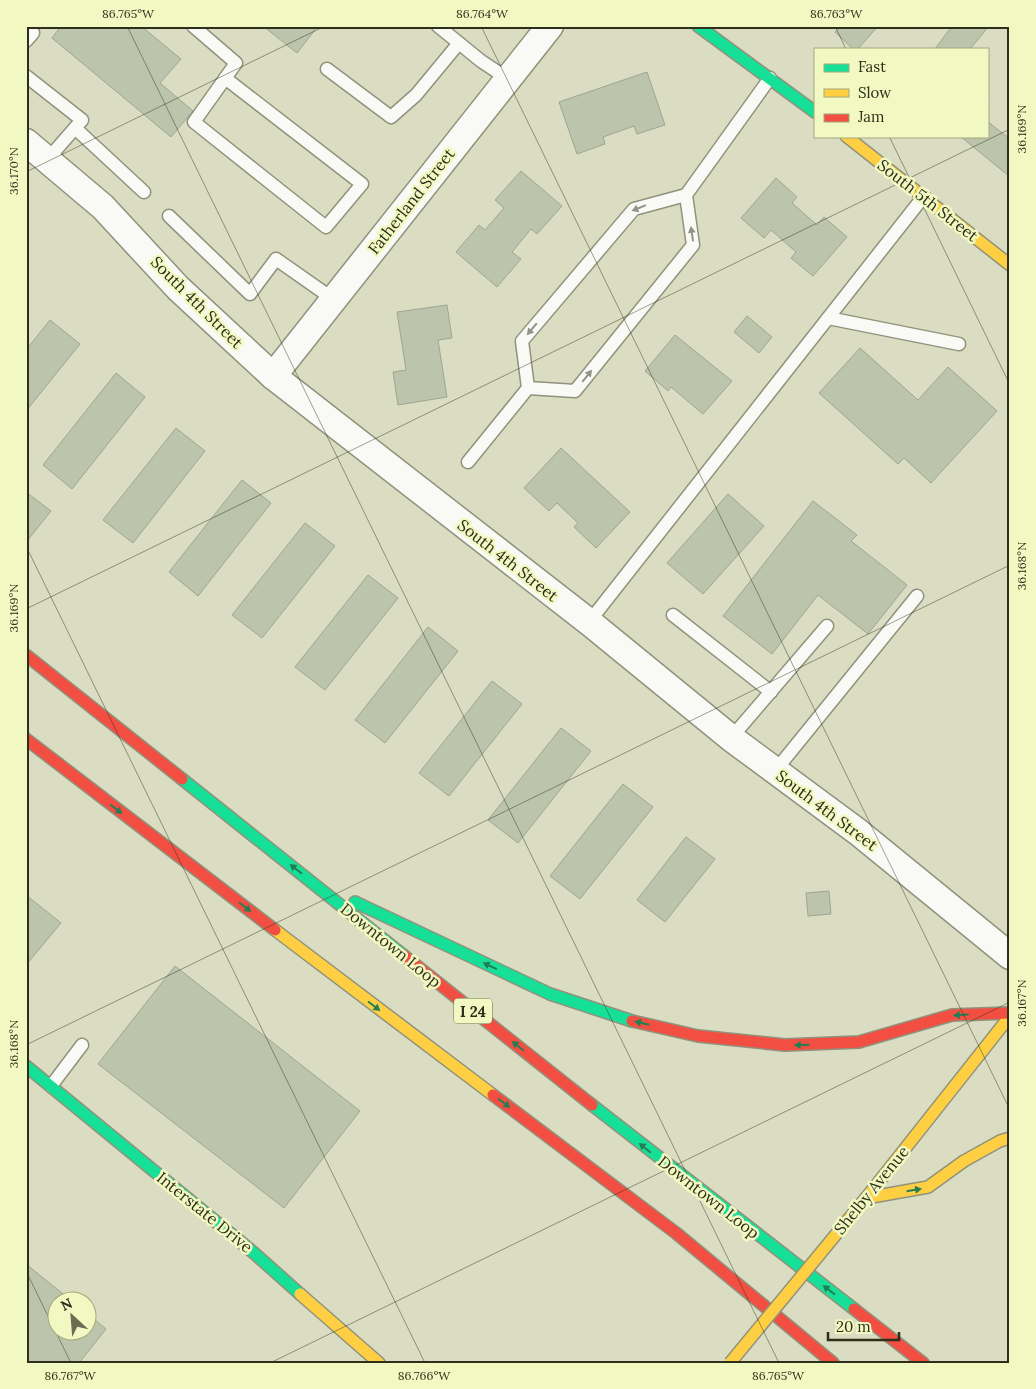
<svg xmlns="http://www.w3.org/2000/svg" width="1036" height="1389" font-family="Lora,serif">
<style>
.building{fill:#bcc5ac;stroke:#9fa591}
.lines{fill:none;stroke-linecap:round;stroke-linejoin:round}
.lane-casing{stroke:#90927c;stroke-width:15}
.street-casing{stroke:#90927c;stroke-width:29}
.fast-casing{stroke:#90927c;stroke-width:14}
.slow-casing{stroke:#90927c;stroke-width:14}
.jam-casing{stroke:#90927c;stroke-width:14}
.path{stroke:#d2d4ca;stroke-width:3;stroke-dasharray:1 4;stroke-linecap:butt}
.lane{stroke:#f9faf6;stroke-width:12}
.street{stroke:#f9faf6;stroke-width:26}
.fast{stroke:#16e098;stroke-width:11}
.slow{stroke:#ffcf43;stroke-width:11}
.jam{stroke:#f24e42;stroke-width:11}
.slow-bridge-casing{stroke:#90927c;stroke-width:14;stroke-linecap:butt}
.slow-bridge{stroke:#ffcf43;stroke-width:11}
.oneway{fill:#939488}
.oneway2{fill:#237f53}
.ticks{fill:none;stroke:#2d2f1a;stroke-width:1;stroke-opacity:0.45}
.labels{text-anchor:middle;dominant-baseline:central;stroke-width:5;stroke-linejoin:round;paint-order:stroke}
.shield{fill:#f2f8c1;stroke:#686b4c;stroke-width:1}
.shield-label{font-size:15px;font-weight:bold;fill:#2d2f1a}
.street-label{font-size:16px;fill:#2d2f1a;stroke:#f2f8c1}
.neatline{fill:none;stroke:#2d2f1a;stroke-width:2}
.ticks-label{font-size:12px;text-anchor:middle;fill:#2d2f1a}
</style>
<rect width="100%" height="100%" fill="#daddc1"/>
<g class="building">
<polygon points="61,26 141,26 181,59 160,83 193,111 171,137 52,38"/>
<polygon points="263,26 318,26 297,53"/>
<polygon points="840,26 878,26 858,49 853,49 835,32"/>
<polygon points="952,26 989,26 970,49 935,49"/>
<polygon points="647,72 665,125 637,134 634,126 603,137 605,144 577,154 559,102"/>
<polygon points="987,121 1010,139 1010,177 960,136 987,136"/>
<polygon points="521,171 562,206 537,234 531,229 512,252 521,259 497,287 456,252 479,225 485,230 504,208 495,200"/>
<polygon points="776,178 797,197 792,203 817,225 824,217 847,237 813,276 791,258 796,252 771,230 764,238 741,218"/>
<polygon points="447,305 452,338 438,340 447,397 398,405 393,372 406,370 397,312"/>
<polygon points="747,316 772,337 759,353 734,332"/>
<polygon points="50,320 80,344 26,411 26,350"/>
<polygon points="675,335 732,381 703,414 671,387 668,391 645,371"/>
<polygon points="860,348 918,400 948,367 997,411 931,483 904,458 898,464 819,393"/>
<polygon points="116,373 145,397 72,489 43,465"/>
<polygon points="176,428 205,451 133,543 103,520"/>
<polygon points="561,448 630,512 596,548 574,527 578,523 557,503 549,511 524,488"/>
<polygon points="242,480 271,503 198,596 169,572"/>
<polygon points="26,492 51,511 27,541 26,540"/>
<polygon points="728,494 764,526 703,594 667,563"/>
<polygon points="813,501 857,535 851,541 907,585 868,634 818,595 772,654 723,616"/>
<polygon points="305,523 335,546 262,638 232,615"/>
<polygon points="368,575 398,598 325,690 295,667"/>
<polygon points="428,627 458,651 385,743 355,720"/>
<polygon points="492,681 522,704 449,796 419,773"/>
<polygon points="561,728 591,751 518,843 488,820"/>
<polygon points="623,784 653,807 580,899 550,876"/>
<polygon points="686,837 715,859 665,922 637,900"/>
<polygon points="829,891 831,914 808,916 806,893"/>
<polygon points="26,895 61,923 26,965"/>
<polygon points="175,966 360,1111 284,1208 98,1064"/>
<polygon points="26,1264 73,1302 58,1302 58,1332 88,1332 88,1314 106,1329 79,1363 26,1363"/>
</g>
<g class="lines">
<defs>
<g id="lane">
<polyline points="193,26 236,63 194,122 326,227 362,184 225,78"/>
<polyline points="438,26 481,61 508,79"/>
<polyline points="26,41 33,33"/>
<polyline points="327,69 391,117 416,95 459,43"/>
<polyline points="26,76 82,120 47,160"/>
<polyline points="75,128 144,192"/>
<polyline points="169,216 250,294 276,259 333,299"/>
<polyline points="828,318 959,344"/>
<polyline points="528,388 575,391 693,245 686,195"/>
<polyline points="468,462 528,388 522,341 634,209 686,195 770,78"/>
<polyline points="673,615 771,692"/>
<polyline points="589,622 924,196"/>
<polyline points="731,738 827,626"/>
<polyline points="775,771 917,596"/>
<polyline points="51,1086 82,1045"/>
</g>
<g id="street">
<polyline points="26,142 103,207 178,288 273,376 589,622 731,738 858,832 1010,956"/>
<polyline points="273,376 550,26"/>
</g>
<g id="fast">
<polyline points="698,26 815,112"/>
<polyline points="182,779 403,955"/>
<polyline points="355,902 550,994 632,1021"/>
<polyline points="26,1066 254,1253 300,1294"/>
<polyline points="592,1105 854,1309"/>
</g>
<g id="slow">
<polyline points="846,136 1010,265"/>
<polyline points="275,930 493,1095"/>
<polyline points="866,1198 1010,1016"/>
<polyline points="866,1198 928,1187 964,1161 1000,1141 1010,1138"/>
<polyline points="300,1294 379,1363"/>
</g>
<g id="jam">
<polyline points="26,655 182,779"/>
<polyline points="26,739 275,930"/>
<polyline points="403,955 592,1105"/>
<polyline points="632,1021 698,1036 785,1045 859,1042 952,1015 1010,1013"/>
<polyline points="493,1095 676,1233 833,1363"/>
<polyline points="854,1309 923,1363"/>
</g>
</defs>
<use href="#lane" class="lane-casing"/>
<use href="#street" class="street-casing"/>
<use href="#fast" class="fast-casing"/>
<use href="#slow" class="slow-casing"/>
<use href="#jam" class="jam-casing"/>
<g class="path">
<polyline points="902,49 921,26"/>
<polyline points="987,59 1010,31"/>
<polyline points="987,95 1010,111"/>
</g>
<use href="#lane" class="lane"/>
<use href="#street" class="street"/>
<use href="#fast" class="fast"/>
<use href="#slow" class="slow"/>
<use href="#jam" class="jam"/>
<defs>
<polyline id="slow-bridge" points="730,1363 866,1198"/>
</defs>
<use href="#slow-bridge" class="slow-bridge-casing"/>
<use href="#slow-bridge" class="slow-bridge"/>
</g>
<defs><path id="oneway-solid" d="M-6-.8H1V-3.2L6.5 0L1 3.2V.8H-6Z" transform="scale(1.25)"/></defs>
<g class="oneway">
<use href="#oneway-solid" transform="translate(639 208) rotate(158)"/>
<use href="#oneway-solid" transform="translate(692 234) rotate(-98)"/>
<use href="#oneway-solid" transform="translate(532 329) rotate(130)"/>
<use href="#oneway-solid" transform="translate(587 376) rotate(-51)"/>
</g>
<g class="oneway2">
<use href="#oneway-solid" transform="translate(116 809) rotate(37)"/>
<use href="#oneway-solid" transform="translate(296 869) rotate(-142)"/>
<use href="#oneway-solid" transform="translate(245 907) rotate(37)"/>
<use href="#oneway-solid" transform="translate(490 966) rotate(-155)"/>
<use href="#oneway-solid" transform="translate(374 1006) rotate(37)"/>
<use href="#oneway-solid" transform="translate(961 1015) rotate(177)"/>
<use href="#oneway-solid" transform="translate(642 1023) rotate(-167)"/>
<use href="#oneway-solid" transform="translate(802 1045) rotate(178)"/>
<use href="#oneway-solid" transform="translate(518 1046) rotate(-141)"/>
<use href="#oneway-solid" transform="translate(504 1103) rotate(37)"/>
<use href="#oneway-solid" transform="translate(645 1148) rotate(-141)"/>
<use href="#oneway-solid" transform="translate(914 1190) rotate(-9)"/>
<use href="#oneway-solid" transform="translate(829 1290) rotate(-142)"/>
</g>
<path class="ticks" d="M127,26L779,1363M481,26L1010,1110M835,26L846,49M889,136L1010,385M26,172L325,26M26,546L425,1363M26,609L1010,129M26,1045L1010,565M26,1271L71,1363M270,1363L1010,1002"/>
<g class="labels">
<rect class="shield" x="454" y="998.5" width="38" height="25" rx="4"/>
<g class="shield-label">
<text x="473" y="1011">I 24</text>
</g>
<g class="street-label">
<text transform="translate(928 200) rotate(38)">South 5th Street</text>
<text transform="translate(411 201) rotate(-52)">Fatherland Street</text>
<text transform="translate(197 302) rotate(45)">South 4th Street</text>
<text transform="translate(508 560) rotate(38)">South 4th Street</text>
<text transform="translate(827 810) rotate(37)">South 4th Street</text>
<text transform="translate(391 945) rotate(39)">Downtown Loop</text>
<text transform="translate(871 1190) rotate(-51)">Shelby Avenue</text>
<text transform="translate(709 1197) rotate(38)">Downtown Loop</text>
<text transform="translate(205 1212) rotate(39)">Interstate Drive</text>
</g>
</g>
<rect width="1036" height="1389" fill="none" stroke="#f2f8c1" stroke-width="55"/>
<rect x="814" y="48" width="175" height="90" fill="#f2f8c1" stroke="#a3a87e"/>
<rect x="824" y="64" width="25" height="8" fill="#16e098" stroke="#a3a87e"/>
<text x="858" y="72" font-size="15" fill="#2d2f1a">Fast</text>
<rect x="824" y="89" width="25" height="8" fill="#ffcf43" stroke="#a3a87e"/>
<text x="858" y="98" font-size="15" fill="#2d2f1a">Slow</text>
<rect x="824" y="114" width="25" height="8" fill="#f24e42" stroke="#a3a87e"/>
<text x="858" y="122" font-size="15" fill="#2d2f1a">Jam</text>
<g transform="translate(72 1316) rotate(334)"><circle r="24" fill="#f2f8c1" stroke="#a3a87e"/>
<path d="M0-4L9 19L0 12L-9 19Z" fill="#6a6c54"/>
<text y="-8" font-size="14" font-weight="bold" text-anchor="middle" fill="#2d2f1a">N</text>
</g>
<path d="M828 1332v8h71v-8" fill="none" stroke="#2d2f1a" stroke-width="2.5"/>
<text x="836" y="1332" font-size="15" fill="#2d2f1a" stroke="#f2f8c1" stroke-width="4" paint-order="stroke">20 m</text>
<rect x="28" y="28" width="980" height="1334" class="neatline"/>
<g class="ticks-label">
<text x="128" y="18">86.765°W</text>
<text x="482" y="18">86.764°W</text>
<text x="836" y="18">86.763°W</text>
<text transform="translate(1022 129) rotate(-90)" y="4">36.169°N</text>
<text transform="translate(14 171) rotate(-90)" y="4">36.170°N</text>
<text transform="translate(1022 566) rotate(-90)" y="4">36.168°N</text>
<text transform="translate(14 608) rotate(-90)" y="4">36.169°N</text>
<text transform="translate(1022 1003) rotate(-90)" y="4">36.167°N</text>
<text transform="translate(14 1044) rotate(-90)" y="4">36.168°N</text>
<text x="70" y="1380">86.767°W</text>
<text x="424" y="1380">86.766°W</text>
<text x="778" y="1380">86.765°W</text>
</g>
</svg>
